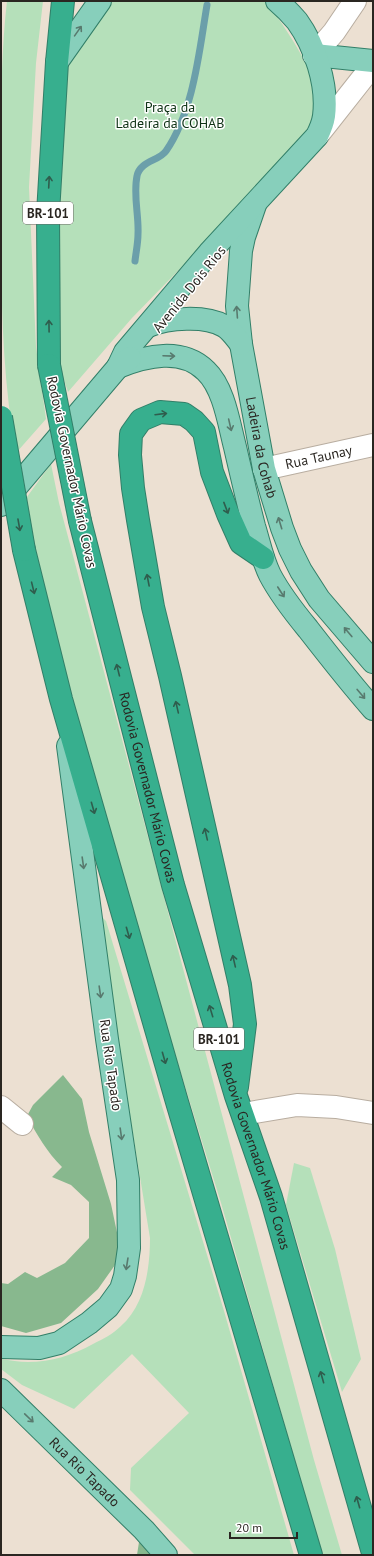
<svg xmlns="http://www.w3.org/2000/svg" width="374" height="1556" font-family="'PT Sans',sans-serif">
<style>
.green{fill:#b5e0ba}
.forest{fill:#88b88e}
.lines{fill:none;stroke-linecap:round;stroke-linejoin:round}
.stream{stroke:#6b9faa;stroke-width:7}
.minor-casing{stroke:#b8ada0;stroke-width:24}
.major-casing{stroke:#327f68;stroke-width:24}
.highway-casing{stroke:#327f68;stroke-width:24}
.minor{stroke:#fff;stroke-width:22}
.major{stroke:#87cfbb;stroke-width:22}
.highway{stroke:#37af8e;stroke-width:22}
.highway-bridge-casing{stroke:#327f68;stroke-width:24;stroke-linecap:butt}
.highway-bridge{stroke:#37af8e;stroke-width:22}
.oneway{stroke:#587a6e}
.oneway2{stroke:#2f5d4d}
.labels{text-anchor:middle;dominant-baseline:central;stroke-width:3;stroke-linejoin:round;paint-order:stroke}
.shield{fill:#fff;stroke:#6a6764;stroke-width:1}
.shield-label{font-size:13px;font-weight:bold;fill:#2a2621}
.park-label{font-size:14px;fill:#0e3215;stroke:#fff}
.street-label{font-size:14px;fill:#2a2621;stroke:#fff}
</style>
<rect width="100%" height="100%" fill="#ece0d2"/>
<g class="green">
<path d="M7,1H43L36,63L29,187L36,347L46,419L16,453C0,365 1,275 1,186C1,124 0,62 7,1Z"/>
<path d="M98,1H267C281,23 304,54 312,78C317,94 314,115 308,130C303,141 293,151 286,160L132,318L68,392L56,356L60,60Z"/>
<polygon points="51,464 59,503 314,1460 342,1555 322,1555 221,1203 103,820 82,740 24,501"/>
<path d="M103,918L106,921L224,1311L294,1555H195L130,1490L131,1468L189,1413L132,1354L74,1409L22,1385L1,1369V1359C10,1360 19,1362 28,1362C51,1362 73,1355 93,1344C103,1339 113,1334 121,1326C145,1305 150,1268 150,1238L118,1043L100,919Z"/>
<polygon points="294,1163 310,1168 335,1249 361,1359 342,1392 286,1205"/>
</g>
<g class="forest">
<path d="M63,1075L82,1099L89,1132L111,1204L119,1242L115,1265L98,1289L61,1323L26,1333L1,1326V1283L8,1284L25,1272L37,1278L65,1263L89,1238V1202L71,1185L52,1177L62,1167C47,1152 37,1135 27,1116L33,1105Z"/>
<polygon points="139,1542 151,1555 137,1555"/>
</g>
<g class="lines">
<path class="stream" d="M135,261C136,252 138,243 138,234C139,215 133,195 137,176C140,161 159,161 166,151C194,110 199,52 207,5"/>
<defs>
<g id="minor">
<polyline points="314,55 334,32 355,1"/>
<polyline points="317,136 373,65"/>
<path id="s1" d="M264,469L373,445"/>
<polyline points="1,1107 22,1124"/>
<polyline points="243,1114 297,1105 336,1107 373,1113"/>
</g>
<g id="major">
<polyline points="314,55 373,61"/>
<polyline points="57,62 100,1"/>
<path id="s2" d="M255,205L244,237L241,251L237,306L241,344L264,469L282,528L290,549L301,571L319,599L373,662"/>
<path d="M148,326C168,318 205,315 224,326C231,330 236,338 241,344"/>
<path d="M118,367C146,356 182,347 206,371C224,388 229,424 235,447C241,473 247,499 254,526C259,542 262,559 270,575C280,594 294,612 308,629C329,656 350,683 373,709"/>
<path d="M118,367L125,352L209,253L317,136C320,130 323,123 324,116C328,84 315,46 297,21C291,14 284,7 277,1"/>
<polyline points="1,505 118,367 130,358"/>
<polyline points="1,1347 39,1348 59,1343 89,1323 108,1307 121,1289 125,1276 129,1248 128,1180 107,1039 68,746"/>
<path id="s3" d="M1,1390L144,1530L166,1555"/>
</g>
<g id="highway">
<polyline points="49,365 48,213 57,62 63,1"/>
<path id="s4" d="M80,521L173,885L236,1096L271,1197L373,1553"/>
<polyline points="24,550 61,699 177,1102 311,1555"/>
<polyline points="237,1087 245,1024 240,985 170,676 153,607 138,520 133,488 130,455 131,434 141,420 160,412 184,414 194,421 204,432 212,472 228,514 241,543 263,558"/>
</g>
</defs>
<use href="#minor" class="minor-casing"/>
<use href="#major" class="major-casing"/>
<use href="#highway" class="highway-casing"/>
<use href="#minor" class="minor"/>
<use href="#major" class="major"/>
<use href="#highway" class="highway"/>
<defs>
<g id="highway-bridge">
<polyline points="49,365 80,521"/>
<polyline points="1,417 24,550"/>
</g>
</defs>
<use href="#highway-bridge" class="highway-bridge-casing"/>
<use href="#highway-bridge" class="highway-bridge"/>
</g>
<defs><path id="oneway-shaft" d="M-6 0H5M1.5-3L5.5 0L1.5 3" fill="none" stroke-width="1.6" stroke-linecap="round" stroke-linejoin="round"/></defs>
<g class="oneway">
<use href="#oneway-shaft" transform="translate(78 31) rotate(-55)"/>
<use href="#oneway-shaft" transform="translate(237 312) rotate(-94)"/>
<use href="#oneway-shaft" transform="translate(169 356) rotate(2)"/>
<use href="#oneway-shaft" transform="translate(230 425) rotate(77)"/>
<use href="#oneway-shaft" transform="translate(280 523) rotate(-107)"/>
<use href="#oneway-shaft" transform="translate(281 592) rotate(57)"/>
<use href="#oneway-shaft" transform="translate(348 632) rotate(-130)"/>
<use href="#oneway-shaft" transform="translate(361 694) rotate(50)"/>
<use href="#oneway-shaft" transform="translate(83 863) rotate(82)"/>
<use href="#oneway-shaft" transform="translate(100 992) rotate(82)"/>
<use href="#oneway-shaft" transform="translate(121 1134) rotate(82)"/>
<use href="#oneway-shaft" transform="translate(127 1264) rotate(99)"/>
<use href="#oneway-shaft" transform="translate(29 1418) rotate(44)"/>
</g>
<g class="oneway2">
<use href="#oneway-shaft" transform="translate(49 182) rotate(-87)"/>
<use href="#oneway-shaft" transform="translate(49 326) rotate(-91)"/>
<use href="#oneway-shaft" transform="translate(161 414) rotate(-7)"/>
<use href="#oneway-shaft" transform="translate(226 508) rotate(69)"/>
<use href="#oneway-shaft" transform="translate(19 525) rotate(80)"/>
<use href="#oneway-shaft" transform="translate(148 580) rotate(-101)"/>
<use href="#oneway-shaft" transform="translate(33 588) rotate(76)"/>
<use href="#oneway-shaft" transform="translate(118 670) rotate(-104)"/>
<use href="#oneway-shaft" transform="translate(177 707) rotate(-103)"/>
<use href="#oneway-shaft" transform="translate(93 808) rotate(74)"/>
<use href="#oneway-shaft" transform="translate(206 834) rotate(-103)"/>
<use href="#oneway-shaft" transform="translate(128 933) rotate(74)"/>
<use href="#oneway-shaft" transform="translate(234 961) rotate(-103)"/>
<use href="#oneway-shaft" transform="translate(211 1011) rotate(-107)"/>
<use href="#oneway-shaft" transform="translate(164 1058) rotate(74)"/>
<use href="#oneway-shaft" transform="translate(322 1377) rotate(-106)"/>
<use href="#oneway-shaft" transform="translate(358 1502) rotate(-106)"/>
</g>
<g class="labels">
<g class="shield">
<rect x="23" y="202" width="50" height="22" rx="3"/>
<rect x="194" y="1028" width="50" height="22" rx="3"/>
</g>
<g class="shield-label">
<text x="48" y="213">BR-101</text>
<text x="219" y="1039">BR-101</text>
</g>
<g class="park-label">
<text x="170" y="107">Praça da<tspan x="170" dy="16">Ladeira da COHAB</tspan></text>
</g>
<g class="street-label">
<text transform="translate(189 289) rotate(-51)">Avenida Dois Rios</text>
<text stroke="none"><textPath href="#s2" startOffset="247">Ladeira da Cohab</textPath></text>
<text stroke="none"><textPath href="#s1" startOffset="56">Rua Taunay</textPath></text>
<text transform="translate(72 472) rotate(78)">Rodovia Governador Mário Covas</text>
<text stroke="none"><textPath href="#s4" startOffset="275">Rodovia Governador Mário Covas</textPath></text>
<text transform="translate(111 1065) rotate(82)">Rua Rio Tapado</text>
<text stroke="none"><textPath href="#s4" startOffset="659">Rodovia Governador Mário Covas</textPath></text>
<text stroke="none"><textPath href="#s3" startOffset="117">Rua Rio Tapado</textPath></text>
</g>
</g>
<rect width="374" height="1556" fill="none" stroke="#2a2621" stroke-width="4"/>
<path d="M230 1532v6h67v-6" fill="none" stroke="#2a2621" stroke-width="2"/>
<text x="236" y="1532" font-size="12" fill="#2a2621" stroke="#ffffff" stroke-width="3" paint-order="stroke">20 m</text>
</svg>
